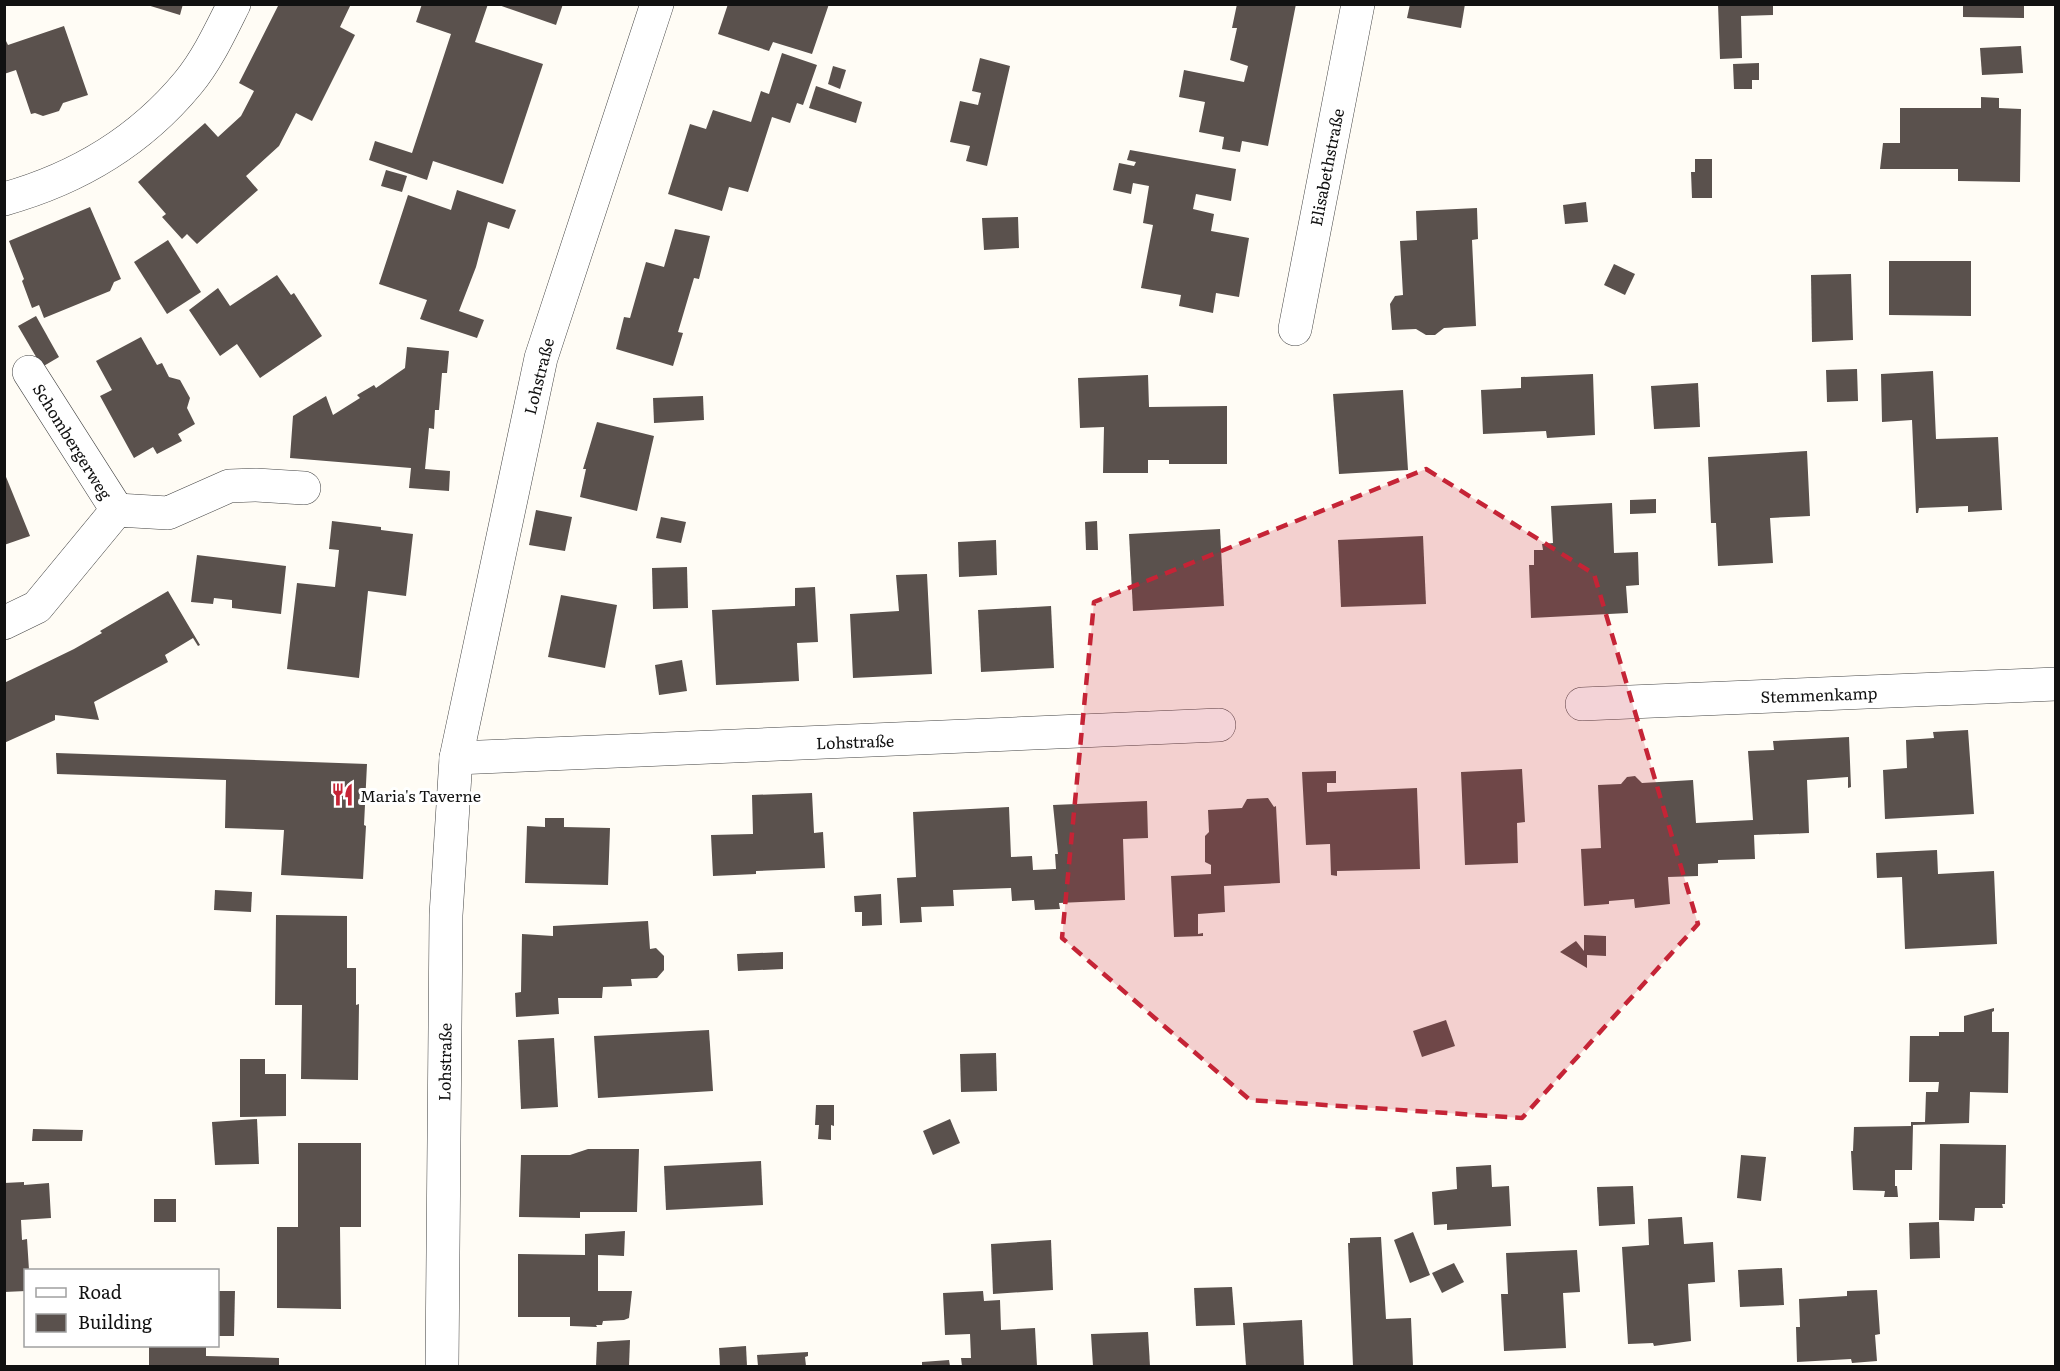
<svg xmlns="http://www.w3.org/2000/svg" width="2060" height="1371" font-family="Literata,serif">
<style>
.building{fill:#5a514d}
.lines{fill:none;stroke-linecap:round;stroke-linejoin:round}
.minor-casing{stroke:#444;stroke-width:34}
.minor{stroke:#fff;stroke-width:33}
.marked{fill:#c52436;fill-opacity:0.2;stroke:#c52436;stroke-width:4.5;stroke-dasharray:12 8;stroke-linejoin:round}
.labels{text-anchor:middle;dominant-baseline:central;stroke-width:6;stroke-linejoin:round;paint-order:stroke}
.street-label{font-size:16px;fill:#111;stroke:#fff}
.poi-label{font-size:16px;fill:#111;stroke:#fff;text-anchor:start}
</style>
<rect width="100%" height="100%" fill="#fffcf5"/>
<g class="building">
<polygon points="144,4 183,4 180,15"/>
<polygon points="279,4 351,4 340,27 355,35 312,121 296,113 279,146 246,176 258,190 197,244 187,234 182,239 162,217 166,214 138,182 205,123 218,137 241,116 254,91 239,83"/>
<polygon points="422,4 488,4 475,42 543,64 503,184 433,161 427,180 369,160 375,141 412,153 451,34 416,22"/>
<polygon points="496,4 563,4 556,25"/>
<polygon points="728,4 829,4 812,54 773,42 769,51 718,34"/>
<polygon points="1237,4 1296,4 1268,146 1242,141 1240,152 1222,149 1224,137 1199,132 1205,102 1179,97 1184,70 1244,82 1248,66 1230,60 1237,28 1232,28"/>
<polygon points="1410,4 1465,4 1461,28 1407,18"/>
<polygon points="1718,4 1773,4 1773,15 1741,16 1742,58 1720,59"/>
<polygon points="1963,4 2024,4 2024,18 1963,17"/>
<polygon points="64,26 88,95 63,103 59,111 43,116 35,113 31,114 16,70 4,74 4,37 8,45"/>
<polygon points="2021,46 2023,73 1982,75 1980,48"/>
<polygon points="782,53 817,65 803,105 797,103 790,123 772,117 748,192 729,187 722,211 668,194 690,124 706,129 713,110 751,122 761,91 769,94"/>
<polygon points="980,58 1010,66 987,166 966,161 970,146 950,142 960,101 978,105 981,93 972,91"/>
<polygon points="1759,63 1759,80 1752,80 1752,89 1734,89 1733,64"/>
<polygon points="833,66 846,70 840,89 828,84"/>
<polygon points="816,86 862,102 856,123 809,108"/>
<polygon points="1981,97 1999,98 1999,108 2021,109 2020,182 1958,181 1958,169 1880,169 1883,143 1900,143 1900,108 1981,108"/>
<polygon points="1130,150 1236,169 1231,201 1196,194 1193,209 1214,214 1211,231 1249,238 1239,297 1216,293 1213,313 1179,306 1181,295 1141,288 1153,225 1143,223 1149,186 1133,183 1131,194 1113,190 1119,163 1134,166 1136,162 1127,160"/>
<polygon points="1695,159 1712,159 1712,198 1692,198 1691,172 1695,172"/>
<polygon points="386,170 407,176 402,192 381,186"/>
<polygon points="457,190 516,210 509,229 488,222 476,267 459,311 484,320 477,338 420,319 427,300 379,284 408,195 451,210"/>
<polygon points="1586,202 1588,222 1565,224 1563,205"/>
<polygon points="90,207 121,279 114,282 110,291 44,318 39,305 32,308 22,281 24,279 9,241"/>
<polygon points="1477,208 1478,239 1472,240 1476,326 1444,328 1435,335 1426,335 1416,329 1392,330 1390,304 1395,296 1403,295 1400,241 1417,240 1416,211"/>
<polygon points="1018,217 1019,248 984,250 982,218"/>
<polygon points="675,229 710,236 699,279 694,278 678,332 683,333 673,366 616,349 624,317 630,318 646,262 664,267"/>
<polygon points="168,240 201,292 167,314 134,262"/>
<polygon points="1889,261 1971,261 1971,316 1889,315"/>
<polygon points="1614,264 1635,274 1625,295 1604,285"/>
<polygon points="1851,274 1853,340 1812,342 1811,275"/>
<polygon points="277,275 291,295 294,293 322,336 260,378 237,344 220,356 189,310 218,288 230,306"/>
<polygon points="36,316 59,357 42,367 18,326"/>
<polygon points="141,337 157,365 162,363 169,377 180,380 190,398 187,408 195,424 178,434 182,441 157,454 153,447 134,458 100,396 112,390 96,361"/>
<polygon points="407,347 449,351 447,373 442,373 439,410 435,410 434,429 429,428 425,469 450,471 449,491 409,488 411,468 290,458 293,416 326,396 333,415 360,398 357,395 374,385 376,388 405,368"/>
<polygon points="1857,369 1858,401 1827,402 1826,370"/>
<polygon points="1933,371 1936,439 1998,437 2002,510 1968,512 1968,506 1919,508 1918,513 1916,513 1912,420 1882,422 1881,374"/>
<polygon points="1593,374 1595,435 1547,438 1546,431 1483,434 1481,390 1521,388 1521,377"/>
<polygon points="1148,375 1149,407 1227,406 1227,464 1169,464 1169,460 1148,460 1148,473 1103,473 1104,427 1080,428 1078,378"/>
<polygon points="1698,383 1700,427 1654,429 1651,386"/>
<polygon points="1403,390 1408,470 1339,474 1333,394"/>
<polygon points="703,396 704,420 654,423 653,398"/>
<polygon points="597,422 654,436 637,511 580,497 586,469 583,469"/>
<polygon points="1807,451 1810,516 1770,518 1773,563 1718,566 1716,523 1711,523 1708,457"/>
<polygon points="4,472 30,536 4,545"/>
<polygon points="1656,499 1656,513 1630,514 1630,500"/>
<polygon points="1612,503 1614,553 1638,552 1639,585 1626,586 1628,613 1531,618 1529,565 1534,565 1534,550 1543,550 1542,544 1553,543 1551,506"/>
<polygon points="536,510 572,517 565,551 529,545"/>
<polygon points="661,517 686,522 681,543 656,538"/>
<polygon points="332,521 381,527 381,530 413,534 406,596 368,591 359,678 287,669 297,583 335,587 339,550 329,549"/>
<polygon points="1097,521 1098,550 1086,550 1085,522"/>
<polygon points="1220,529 1224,606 1133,611 1129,534"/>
<polygon points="1423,536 1426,604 1341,607 1338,540"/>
<polygon points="996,540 997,575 959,577 958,542"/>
<polygon points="197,555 286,566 281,614 232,608 232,600 214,598 213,604 191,602"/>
<polygon points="687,567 688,608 653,609 652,568"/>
<polygon points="927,574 932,674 853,678 850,614 899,611 896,575"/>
<polygon points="815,587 818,642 797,643 799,681 716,685 712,610 795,606 795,588"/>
<polygon points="168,591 200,645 198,646 193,638 165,655 168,662 94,702 99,720 55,715 55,720 4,743 4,683 74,649 102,633 100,631"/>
<polygon points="561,595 617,605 605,668 548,657"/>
<polygon points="1051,606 1054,668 981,672 978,610"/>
<polygon points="682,660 687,691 659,695 655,665"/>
<polygon points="1968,730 1974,814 1885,819 1883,770 1907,768 1906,740 1934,738 1933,732"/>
<polygon points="1849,737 1851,787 1848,788 1848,777 1807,780 1809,833 1754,835 1755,859 1718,860 1718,863 1698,864 1698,876 1668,877 1670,904 1635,908 1634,899 1609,901 1609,904 1584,906 1581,849 1601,848 1598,785 1621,784 1627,777 1635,776 1642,783 1693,780 1696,823 1753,820 1748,751 1774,750 1773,741"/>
<polygon points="56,753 367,764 364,825 366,826 363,879 281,875 284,830 225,828 226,780 57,774"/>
<polygon points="1522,769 1525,822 1517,823 1518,863 1465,865 1461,772"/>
<polygon points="1336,771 1336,783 1327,783 1327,792 1417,788 1420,869 1337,871 1337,876 1331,875 1330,844 1306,845 1302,772"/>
<polygon points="812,793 814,833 823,832 825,868 756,871 756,874 713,876 711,835 753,834 752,795"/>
<polygon points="1268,798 1274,807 1276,806 1280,883 1224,886 1225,912 1198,914 1198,934 1203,933 1203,936 1174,937 1171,876 1211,874 1211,865 1205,862 1205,836 1209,832 1208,810 1242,808 1247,799"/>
<polygon points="1147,801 1148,838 1123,839 1125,900 1059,903 1060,909 1035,910 1034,900 1012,901 1011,888 953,890 954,906 921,907 922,922 900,923 897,878 916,877 913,812 1009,807 1011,857 1032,856 1033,870 1056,869 1055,854 1058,854 1053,805"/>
<polygon points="545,818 564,818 564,827 610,828 608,885 525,883 527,826 545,827"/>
<polygon points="1937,850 1938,874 1994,871 1997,944 1905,949 1902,877 1877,878 1876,853"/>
<polygon points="215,890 252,892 251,912 214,910"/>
<polygon points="881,894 882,925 862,926 862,912 855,912 854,896"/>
<polygon points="276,915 347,916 347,968 356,968 356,1005 359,1004 358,1080 301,1079 302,1005 275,1005"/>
<polygon points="648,921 650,949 656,948 664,956 664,970 657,978 631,979 632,986 603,987 602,998 558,998 559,1014 516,1017 515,993 521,992 522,934 553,936 553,926"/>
<polygon points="1584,935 1606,936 1606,956 1587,955 1587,968 1560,952 1576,941 1584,951"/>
<polygon points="783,952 783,969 738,971 737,954"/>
<polygon points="1994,1008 1994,1011 1992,1012 1992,1032 2009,1032 2008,1093 1970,1092 1969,1123 1913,1125 1912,1170 1895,1170 1895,1186 1897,1186 1898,1197 1884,1197 1885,1191 1853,1190 1851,1151 1853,1151 1854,1127 1911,1126 1911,1122 1925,1122 1926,1092 1938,1092 1939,1082 1909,1082 1910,1036 1939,1036 1939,1032 1964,1032 1964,1016"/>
<polygon points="1446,1020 1455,1046 1422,1057 1413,1031"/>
<polygon points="709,1030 713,1091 598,1098 594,1036"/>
<polygon points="554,1038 558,1107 521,1109 518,1040"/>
<polygon points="996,1053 997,1091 961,1092 960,1054"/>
<polygon points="240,1059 265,1059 265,1074 286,1074 286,1116 240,1117"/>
<polygon points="816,1105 834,1105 834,1126 831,1125 831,1140 818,1139 819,1125 815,1125"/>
<polygon points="257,1119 259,1164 215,1165 212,1122"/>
<polygon points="950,1119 960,1143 933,1155 923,1131"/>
<polygon points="33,1129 83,1130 82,1141 32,1141"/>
<polygon points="298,1143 361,1143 361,1227 340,1227 341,1309 277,1308 277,1227 298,1227"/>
<polygon points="1940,1144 2006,1145 2005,1204 2002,1204 2003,1208 1975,1208 1974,1221 1939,1220"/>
<polygon points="588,1149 639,1149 637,1212 580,1212 580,1218 519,1217 521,1155 570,1155"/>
<polygon points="1741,1155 1766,1157 1761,1201 1737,1198"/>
<polygon points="761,1161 763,1205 666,1210 664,1166"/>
<polygon points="1491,1165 1492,1187 1509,1186 1511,1226 1447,1230 1447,1224 1434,1225 1432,1192 1457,1189 1456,1167"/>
<polygon points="24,1182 24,1185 49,1183 51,1218 21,1220 22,1240 27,1239 29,1270 26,1270 26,1291 4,1292 4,1183"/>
<polygon points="1633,1186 1635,1224 1599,1226 1597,1187"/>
<rect x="154" y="1199" width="22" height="23"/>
<polygon points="1682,1217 1684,1244 1713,1242 1715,1282 1688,1284 1691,1341 1654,1346 1653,1343 1628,1344 1622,1247 1649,1245 1648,1219"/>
<polygon points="1939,1222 1940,1258 1910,1259 1909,1223"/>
<polygon points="625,1231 624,1256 598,1255 598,1291 632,1291 629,1318 624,1320 603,1321 602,1325 596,1325 597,1327 570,1326 570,1317 518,1317 518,1254 585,1255 585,1234"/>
<polygon points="1413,1232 1430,1275 1410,1283 1394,1240"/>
<polygon points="1381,1237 1386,1319 1411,1318 1413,1366 1353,1366 1348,1243 1350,1243 1350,1238"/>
<polygon points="1051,1240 1053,1290 993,1294 991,1244"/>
<polygon points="1577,1250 1580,1292 1563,1293 1566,1348 1504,1351 1501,1294 1508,1294 1506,1253"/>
<polygon points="1454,1263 1464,1282 1442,1293 1432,1273"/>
<polygon points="1782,1268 1784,1305 1740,1307 1738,1270"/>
<polygon points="1232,1287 1235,1325 1196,1326 1194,1288"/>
<polygon points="1877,1290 1880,1334 1875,1335 1877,1361 1852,1363 1851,1359 1797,1362 1796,1327 1800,1327 1799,1299 1847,1296 1847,1291"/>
<polygon points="218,1291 235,1291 234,1336 218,1336"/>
<polygon points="983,1291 984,1301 1000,1300 1001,1330 1035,1328 1037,1366 962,1366 961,1358 971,1358 970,1334 945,1335 943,1293"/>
<polygon points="1302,1320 1304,1366 1246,1366 1243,1323"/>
<polygon points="1148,1332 1150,1366 1093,1366 1091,1334"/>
<polygon points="630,1340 629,1366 596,1366 597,1342"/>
<polygon points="149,1346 206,1346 206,1356 279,1358 279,1366 149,1366"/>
<polygon points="746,1346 747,1366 720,1366 719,1348"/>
<polygon points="808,1352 808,1356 805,1357 806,1366 758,1366 757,1355"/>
<polygon points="949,1360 950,1366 922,1366 922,1362"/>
</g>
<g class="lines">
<defs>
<g id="minor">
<path d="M4,199C76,179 140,141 188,83C207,60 220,32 234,4"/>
<polyline points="1295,329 1358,4"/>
<polyline points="29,372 117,510"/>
<polyline points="4,623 37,607 117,510 168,513 229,486 256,485 304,488"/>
<polyline points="1582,704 2056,684"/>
<polyline points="456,758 1219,725"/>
<polyline points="442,1366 446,915 456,758 541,358 657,4"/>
</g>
</defs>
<use href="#minor" class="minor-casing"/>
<use href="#minor" class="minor"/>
</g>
<path class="marked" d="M1426,469L1594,574L1698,924L1522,1118L1250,1100L1062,938L1094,602Z"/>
<defs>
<symbol id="restaurant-bare" viewBox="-9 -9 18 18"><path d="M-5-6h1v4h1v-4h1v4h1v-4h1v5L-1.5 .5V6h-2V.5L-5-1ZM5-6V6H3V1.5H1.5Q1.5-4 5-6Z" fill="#c52436" stroke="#fff" stroke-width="2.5" paint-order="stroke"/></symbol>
</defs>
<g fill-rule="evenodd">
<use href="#restaurant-bare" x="326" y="778" width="33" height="33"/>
</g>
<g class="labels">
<g class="street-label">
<text transform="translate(1326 167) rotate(-79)">Elisabethstraße</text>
<text transform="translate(538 376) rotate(-76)">Lohstraße</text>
<text transform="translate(73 441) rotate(58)">Schombergerweg</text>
<text transform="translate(1819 694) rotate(-2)">Stemmenkamp</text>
<text transform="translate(855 741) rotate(-2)">Lohstraße</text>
<text transform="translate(444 1062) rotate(-89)">Lohstraße</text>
</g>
<g class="poi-label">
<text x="360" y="795">Maria's Taverne</text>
</g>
</g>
<rect width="2060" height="1371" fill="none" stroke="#111111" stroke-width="12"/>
<rect x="24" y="1269" width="195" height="78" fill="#ffffff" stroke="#a0a0a0" stroke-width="1.5"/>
<rect x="36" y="1288" width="30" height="9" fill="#ffffff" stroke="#a0a0a0" stroke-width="1.5"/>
<text x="78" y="1299" font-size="18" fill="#111111">Road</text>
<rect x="36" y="1314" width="30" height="18" fill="#5a514d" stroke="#a0a0a0" stroke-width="1.5"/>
<text x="78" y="1329" font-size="18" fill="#111111">Building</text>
</svg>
